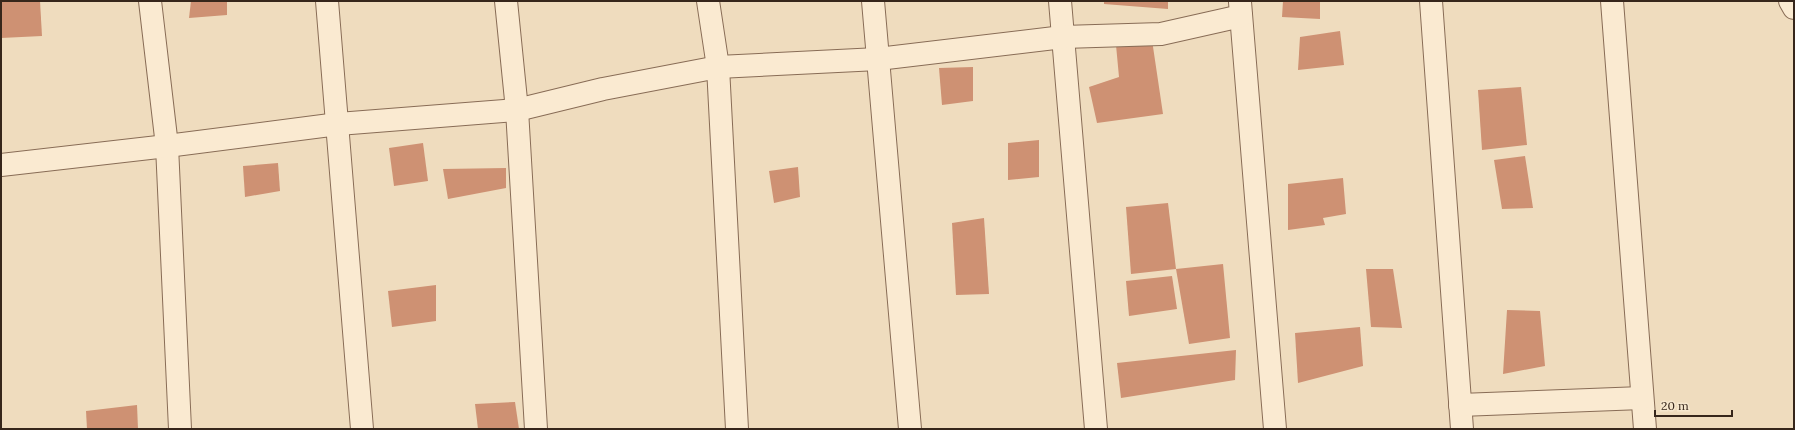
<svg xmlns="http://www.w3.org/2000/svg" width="1795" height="430" font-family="Lora,serif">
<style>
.building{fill:#ce9173}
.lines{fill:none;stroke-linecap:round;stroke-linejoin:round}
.minor-casing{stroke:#886c56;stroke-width:24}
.minor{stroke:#faead1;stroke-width:22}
</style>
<rect width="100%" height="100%" fill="#efdcbe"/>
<g class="building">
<polygon points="1,1 40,1 42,36 1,38"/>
<polygon points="191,1 227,1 227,15 189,18"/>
<polygon points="1104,1 1168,1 1168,9 1104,4"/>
<polygon points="1283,1 1320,1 1320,19 1282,17"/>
<polygon points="1340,31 1344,65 1298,70 1300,37"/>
<polygon points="1152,40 1163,114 1097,123 1089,87 1119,77 1116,45"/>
<polygon points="973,67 973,101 942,105 939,68"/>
<polygon points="1521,87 1527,145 1482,150 1478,90"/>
<polygon points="1039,140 1039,177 1008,180 1008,143"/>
<polygon points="423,143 428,181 394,186 389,148"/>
<polygon points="1525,156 1533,208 1502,209 1494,160"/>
<polygon points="278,163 280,191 245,197 243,166"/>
<polygon points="798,167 800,197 774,203 769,171"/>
<polygon points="506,168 506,188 448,199 443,169"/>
<polygon points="1343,178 1346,214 1323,218 1325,225 1288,230 1288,184"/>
<polygon points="1168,203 1176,269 1131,274 1126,207"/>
<polygon points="984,218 989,294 956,295 952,223"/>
<polygon points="1223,264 1230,338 1189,344 1176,269"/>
<polygon points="1366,269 1393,269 1402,328 1371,327"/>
<polygon points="1172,276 1177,309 1129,316 1126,281"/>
<polygon points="436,285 436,321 392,327 388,291"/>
<polygon points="1507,310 1540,311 1545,366 1503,374"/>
<polygon points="1360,327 1363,366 1298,383 1295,333"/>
<polygon points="1236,350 1235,380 1121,398 1117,363"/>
<polygon points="515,402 519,429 478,429 475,404"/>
<polygon points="137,405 138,429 87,429 86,411"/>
</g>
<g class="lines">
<defs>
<g id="minor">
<polyline points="150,1 167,146 180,429"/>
<polyline points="327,1 362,429"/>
<polyline points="506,1 517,110 536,429"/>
<polyline points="708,1 718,67 737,429"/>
<polyline points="873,1 910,429"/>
<polyline points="1060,1 1096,429"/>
<polyline points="1431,1 1462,429"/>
<polyline points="1612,1 1645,429"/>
<polyline points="1790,1 1794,8"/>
<polyline points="1240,2 1275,429"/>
<polyline points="1,165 167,146 338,124 517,110 603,89 718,67 878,59 1063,37 1161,34 1241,16"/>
<polyline points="1460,405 1642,398"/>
</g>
</defs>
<use href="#minor" class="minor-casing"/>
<use href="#minor" class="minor"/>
</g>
<rect width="1795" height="430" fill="none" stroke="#36261b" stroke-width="4"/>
<path d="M1655 410v6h77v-6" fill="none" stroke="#36261b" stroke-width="2"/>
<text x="1661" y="410" font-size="12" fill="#36261b" stroke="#f6e7ce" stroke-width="3" paint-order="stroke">20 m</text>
</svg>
